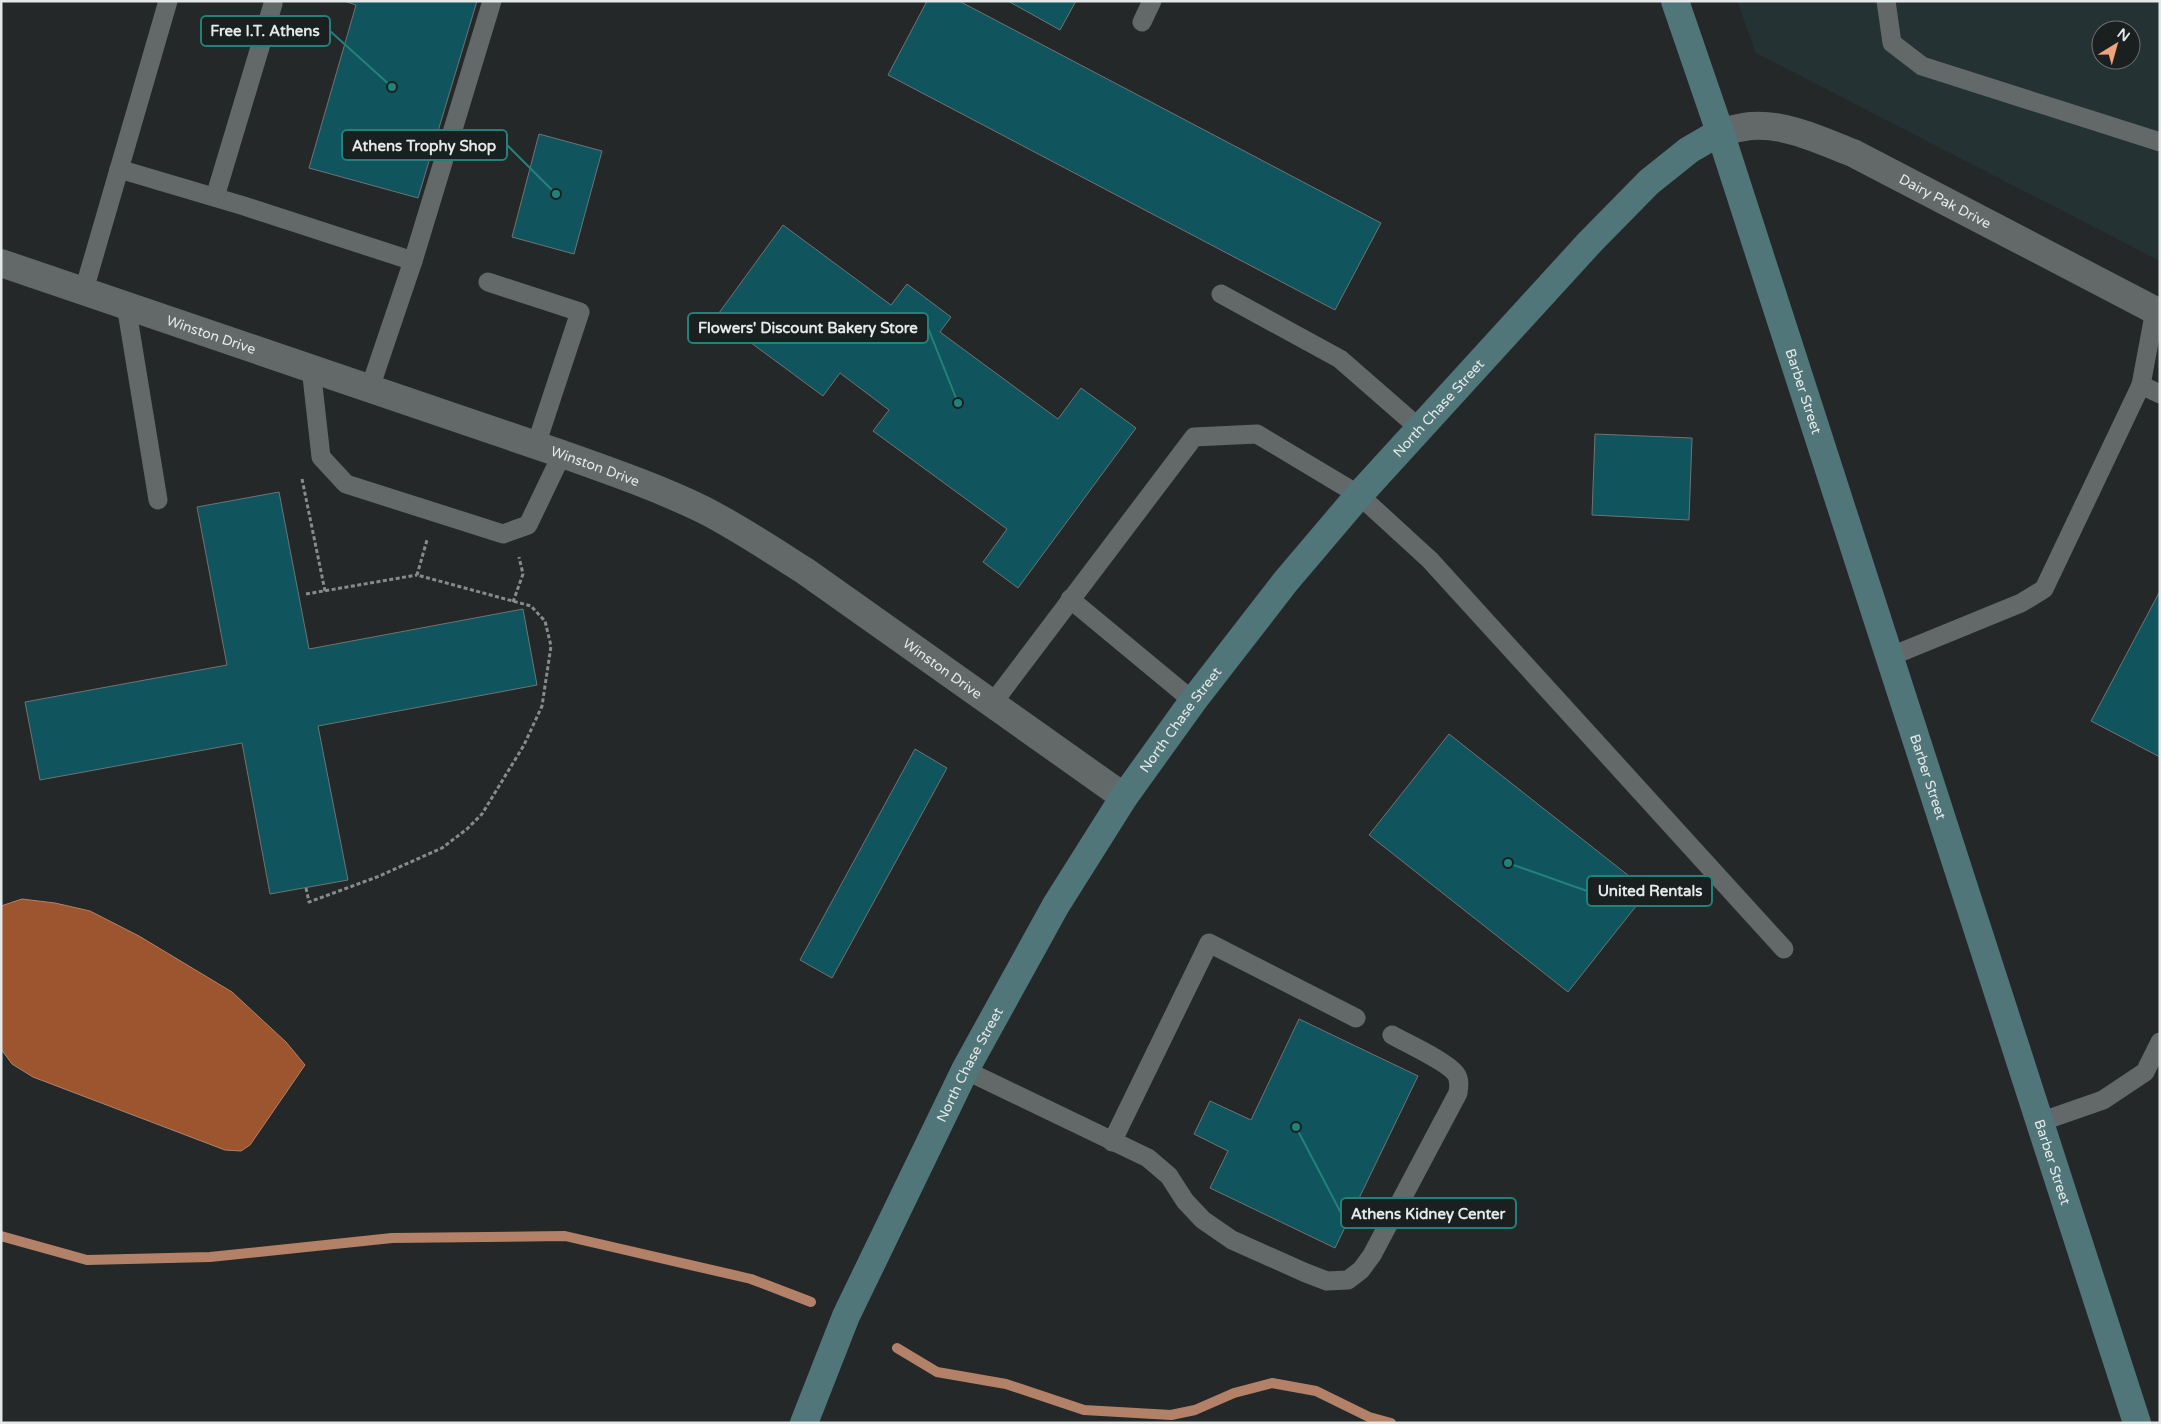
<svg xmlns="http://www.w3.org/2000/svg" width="2161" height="1424" font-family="'Varela Round',sans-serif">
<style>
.built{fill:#253233;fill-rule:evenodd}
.water{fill:#9d552f;stroke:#b38167}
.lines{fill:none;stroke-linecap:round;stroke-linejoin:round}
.stream{stroke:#b38167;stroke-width:10}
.building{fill:#10545d;stroke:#6e7475}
.path{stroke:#878b8c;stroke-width:3;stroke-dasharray:4 2.5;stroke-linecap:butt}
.lane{stroke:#636869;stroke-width:19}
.street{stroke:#636869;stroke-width:28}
.secondary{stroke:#51767a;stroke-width:28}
.labels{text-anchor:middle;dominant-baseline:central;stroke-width:5;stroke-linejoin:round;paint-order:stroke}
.street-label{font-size:14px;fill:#e5e8e9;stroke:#1a1f20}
.leader{fill:none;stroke:#24817a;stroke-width:2}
.callout-dot{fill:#24817a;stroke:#1a1f20;stroke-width:2}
.callout{fill:#1a1f20;stroke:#24817a;stroke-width:2}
.callout-label{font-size:15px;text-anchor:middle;font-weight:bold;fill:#e5e8e9}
</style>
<rect width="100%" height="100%" fill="#242829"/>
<path class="built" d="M1737,1H2160V261L1756,53ZM2101,30H2131V60H2101Z"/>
<polygon class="water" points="22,899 55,903 90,911 139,936 232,992 286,1042 305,1065 250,1145 241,1151 225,1150 33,1077 12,1064 1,1049 1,906"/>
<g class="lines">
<g class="stream">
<polyline points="1,1236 87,1260 210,1257 392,1238 565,1236 751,1279 811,1302"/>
<polyline points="897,1348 937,1372 1006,1384 1084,1410 1171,1415 1195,1410 1234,1393 1272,1383 1316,1391 1369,1417 1391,1423"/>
</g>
</g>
<g class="building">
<polygon points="344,1 477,1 418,198 309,168 356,5"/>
<polygon points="927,1 959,1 1381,223 1335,310 888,75"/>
<polygon points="1008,1 1076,1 1060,30"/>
<polygon points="539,134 602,151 574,254 512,237"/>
<polygon points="783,225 891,305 907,284 951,317 940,332 1058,419 1081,388 1136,428 1018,588 983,562 1007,529 873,431 889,410 840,373 823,396 716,317"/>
<polygon points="1595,434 1692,438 1689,520 1592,515"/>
<polygon points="279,492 309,649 523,609 537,685 318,726 348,880 270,894 242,743 40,780 25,702 227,665 197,507"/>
<polygon points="2160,591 2160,757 2091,721"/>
<polygon points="1449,734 1648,891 1568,992 1369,835"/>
<polygon points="915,749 947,768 832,978 800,960"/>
<polygon points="1299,1019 1418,1076 1335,1248 1210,1188 1228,1151 1194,1134 1210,1101 1251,1120"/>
</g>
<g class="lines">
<g class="path">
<polyline points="302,479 325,591"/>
<polyline points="306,594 417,575"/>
<polyline points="513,602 523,574 519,557"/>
<polyline points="306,888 309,902 377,877 442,848 467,829 482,814 524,745 542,706 551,646 545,621 531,606 417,575 427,540"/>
</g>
<g class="lane">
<polyline points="1886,1 1892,43 1922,66 2160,142"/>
<polyline points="1142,22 1152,1"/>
<polyline points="119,169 244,206 413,261"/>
<polyline points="215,197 273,4"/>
<polyline points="488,282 580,312 536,445"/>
<polyline points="84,290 168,1"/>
<polyline points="1221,294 1340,359 1419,428"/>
<polyline points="126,305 158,500"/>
<polyline points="311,368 321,457 346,484 503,534 528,525 562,454"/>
<polyline points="2141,385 2155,310"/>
<polyline points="370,388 413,261 492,1"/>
<polyline points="1070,599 1193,701"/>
<polyline points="1889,657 2021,603 2044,589 2141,385 2160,394"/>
<polyline points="992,704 1194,437 1257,434 1359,495 1430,560 1784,949"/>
<path d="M965,1070L1148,1158L1169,1176L1185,1201L1203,1220L1232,1240L1306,1273L1327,1281L1348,1280L1361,1270L1372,1255L1458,1093C1459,1086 1460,1080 1456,1074C1448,1062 1406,1043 1392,1035"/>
<polyline points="2040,1122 2103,1100 2145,1072 2160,1042"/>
<polyline points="1112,1142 1209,943 1356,1018"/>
</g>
<g class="street">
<path id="s1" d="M1720,132C1730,130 1741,127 1751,126C1785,123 1822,141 1853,153L2160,313"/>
<path id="s2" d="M1,263L562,454C610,471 659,488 704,510C739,528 772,550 805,571L1124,797"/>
</g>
<g class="secondary">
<path id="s3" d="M1675,1L1720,132L2137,1423"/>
<path id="s4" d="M804,1423L846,1316L965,1070L1056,905L1124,797L1193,701L1286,581L1359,495L1590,242L1649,182L1689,150L1720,132"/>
</g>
</g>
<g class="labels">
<g class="street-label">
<text stroke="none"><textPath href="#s1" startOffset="242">Dairy Pak Drive</textPath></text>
<text stroke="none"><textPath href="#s2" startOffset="222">Winston Drive</textPath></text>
<text stroke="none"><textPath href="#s3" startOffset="411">Barber Street</textPath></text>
<text stroke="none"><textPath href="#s4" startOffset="1205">North Chase Street</textPath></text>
<text stroke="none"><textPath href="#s2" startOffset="628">Winston Drive</textPath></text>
<text stroke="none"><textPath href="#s2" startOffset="1032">Winston Drive</textPath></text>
<text stroke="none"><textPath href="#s4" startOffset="800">North Chase Street</textPath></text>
<text stroke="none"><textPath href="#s3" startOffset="816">Barber Street</textPath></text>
<text stroke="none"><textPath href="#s4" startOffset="395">North Chase Street</textPath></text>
<text stroke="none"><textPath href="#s3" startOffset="1221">Barber Street</textPath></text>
</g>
</g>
<path class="leader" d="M392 87L330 31M556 194L507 145M958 403L928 328M1508 863L1587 891M1296 1127L1341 1213"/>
<g class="callout-dot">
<circle cx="392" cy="87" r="5"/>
<circle cx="556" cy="194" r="5"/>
<circle cx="958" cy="403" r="5"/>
<circle cx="1508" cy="863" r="5"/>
<circle cx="1296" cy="1127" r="5"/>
</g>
<g class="callout">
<rect x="201" y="16" width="129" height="30" rx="5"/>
<rect x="342" y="130" width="165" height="30" rx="5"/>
<rect x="688" y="313" width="240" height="30" rx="5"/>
<rect x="1587" y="876" width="125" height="30" rx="5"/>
<rect x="1341" y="1198" width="175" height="30" rx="5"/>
</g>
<g class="callout-label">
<text x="265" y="36">Free I.T. Athens</text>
<text x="424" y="151">Athens Trophy Shop</text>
<text x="808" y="333">Flowers' Discount Bakery Store</text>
<text x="1650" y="896">United Rentals</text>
<text x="1428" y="1219">Athens Kidney Center</text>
</g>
<rect width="2161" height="1424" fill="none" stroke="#e5e8e9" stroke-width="5"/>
<g transform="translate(2116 45) rotate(37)"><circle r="24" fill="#1a1f20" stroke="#6b6f70"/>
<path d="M0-4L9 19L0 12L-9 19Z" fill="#f0a27a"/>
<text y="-8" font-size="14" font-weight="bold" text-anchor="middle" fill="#e5e8e9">N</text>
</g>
</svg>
